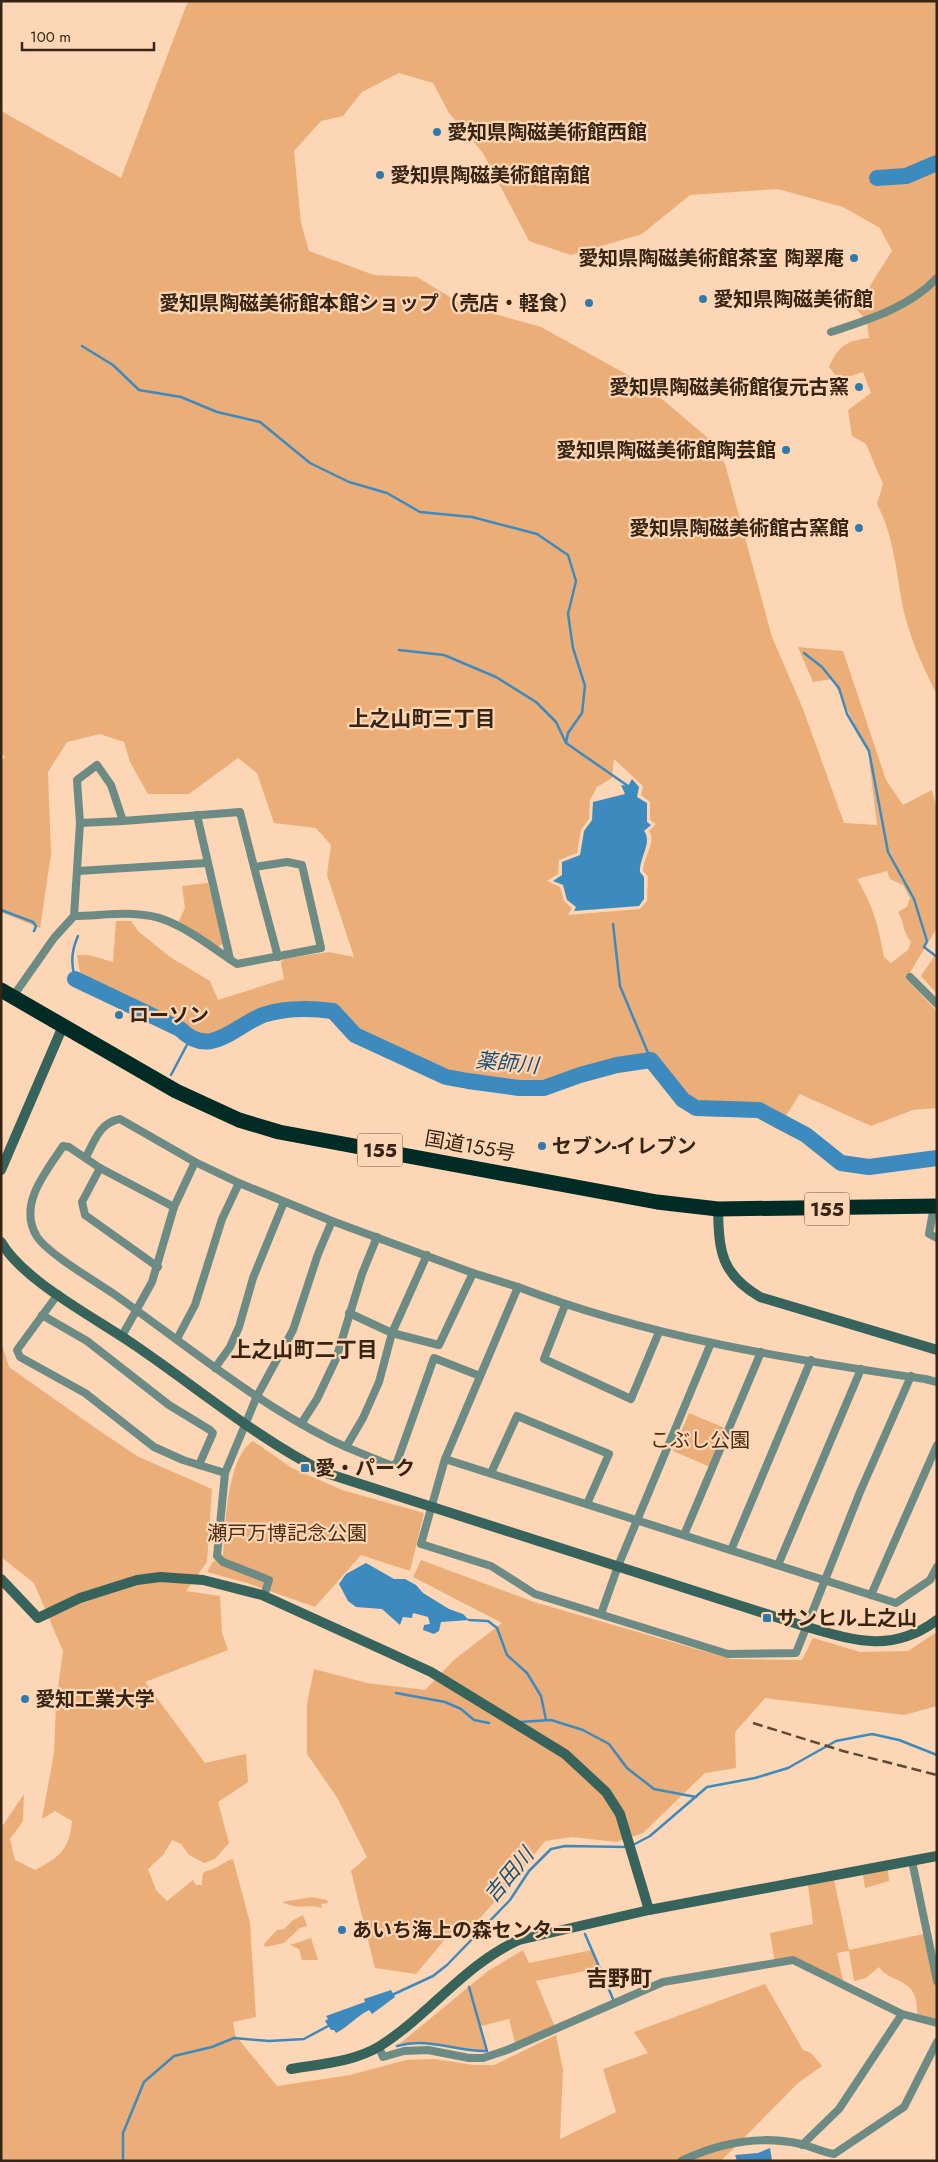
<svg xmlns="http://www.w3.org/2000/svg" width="938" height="2162" font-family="Jost,'Noto Sans JP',sans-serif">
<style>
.green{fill:#ecae78;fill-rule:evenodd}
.water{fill:#3d8abf}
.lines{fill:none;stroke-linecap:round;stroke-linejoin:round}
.stream{stroke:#3d8abf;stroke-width:2.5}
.river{stroke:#3d8abf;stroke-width:16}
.street{stroke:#6d8b85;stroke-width:8}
.secondary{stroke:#36635b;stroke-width:10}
.highway{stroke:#012b25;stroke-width:15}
.rail{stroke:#5f4935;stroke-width:2.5;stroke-dasharray:10 5;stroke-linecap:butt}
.poi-dot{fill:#2e7aac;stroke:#fcd6b5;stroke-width:2}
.labels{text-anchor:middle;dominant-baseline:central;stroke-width:4.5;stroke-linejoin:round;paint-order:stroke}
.shield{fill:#fcd6b5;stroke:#715944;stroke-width:1}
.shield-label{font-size:19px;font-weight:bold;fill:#362414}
.poi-label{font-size:20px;font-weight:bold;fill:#362414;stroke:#fcd6b5;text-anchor:start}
.street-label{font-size:20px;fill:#362414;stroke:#fcd6b5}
.park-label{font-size:20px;fill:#492d13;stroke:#fcd6b5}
.neighbourhood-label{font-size:21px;font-weight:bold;fill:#362414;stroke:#fcd6b5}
.water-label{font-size:21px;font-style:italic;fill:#195277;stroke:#fcd6b5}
.quarter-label{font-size:22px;font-weight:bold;fill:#362414;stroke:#fcd6b5}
</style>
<rect width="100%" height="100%" fill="#fcd6b5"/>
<g class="green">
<path d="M188,1H937V695C924,668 911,642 904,612C896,575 895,538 877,504L883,484L866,444L852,436L848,410L871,393L863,372L839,380L829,367C839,345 846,341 869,338L867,322L856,308L892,251L880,228L843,207L778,189L690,195L642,234L571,255L529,241L483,153L449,113L433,83L399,73L362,92L343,116L321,121L294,151L301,223L309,251L374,275L417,277L463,305L541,327L644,384L708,438L725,464L772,637L803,709L844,823L877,825L868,751L832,679L813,682L798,647L843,651L886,780L903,805L932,790L937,810V928L906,979L937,1011V1108L913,1110L871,1126L800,1094L777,1129L760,1118L704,1116L653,1057L618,1059L550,1082L523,1084L450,1073L429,1065L358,1033L336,1008L306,1004L252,1015L212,1038L185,1043L169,1029L161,1015L81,977L77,955H89L113,962L116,921H131L138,931L170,957L210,981L218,1000L284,979L281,963L283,959L329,952L354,957L327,875L331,845L316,828L274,823L257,773L238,758L189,794H148L130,762L124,742L100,734L67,742L48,772L51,854L40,928L1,912V762L5,756L1,754V111L121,178ZM614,759L643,786L641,795L650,802V820L656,824L649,831C657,841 643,858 643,871L648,876L647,901L640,909L568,915L572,908L564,901L560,887L547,881L558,874L559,860L577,853L581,830L589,819L590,800L597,787L612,778ZM887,871L890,879L903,885L910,898L907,907L898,912C905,924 902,931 911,942L908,950L891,963L884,957C878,925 874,908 857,879Z"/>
<polygon points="208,883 224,943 218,947 178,923 185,908 182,886"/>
<polygon points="937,952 937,994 921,976"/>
<path d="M1,1342L9,1367L94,1427L137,1456L212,1489L207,1562L186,1591L220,1596L222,1633L228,1650L145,1682L205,1763L246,1754L248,1782L218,1802L229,1843L215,1859L204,1863L189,1855L181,1844L172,1840L164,1854L148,1869L156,1890L167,1901L193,1880L196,1885H202C203,1868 202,1874 215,1868C222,1865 225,1861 233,1859L250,1923L256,2017L233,2022L235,2035L277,2086L350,2075L406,2060L434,2059L474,2065H494L556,2035L563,2070L560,2139L616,2112L603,2069L648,2053L634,2032L765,1984L803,2050L811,2053L822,2066L798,2083L721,2161H1V1828L24,1794L23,1821L10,1839L15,1860L35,1870C58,1858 70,1850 72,1821L55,1811L42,1819L54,1753L56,1703L63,1651L34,1583L1,1557Z"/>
<polygon points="689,1413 727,1429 710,1467 673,1451"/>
<path d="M253,1441L292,1468L342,1490L424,1513L410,1571L361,1555L315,1607L247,1583L207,1572L212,1563L223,1555C225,1527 227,1457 253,1441Z"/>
<polygon points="421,1560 534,1602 731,1659 802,1660 813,1638 860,1652 908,1651 937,1632 937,1706 904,1715 765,1698 735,1732 736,1768 705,1773 643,1833 616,1842 572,1837 545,1841 514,1880 472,1927 456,1926 416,1974 375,1968 351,1871 367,1857 338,1799 307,1754 307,1704 314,1669 367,1683 425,1690 455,1659 502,1623 413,1577"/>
<polygon points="888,1870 889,1881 865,1888 863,1875"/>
<path d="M834,1880L849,1950L928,1933L937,1981V2023L918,2019C917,2011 917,2001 914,1994C907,1979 887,1980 879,1967L866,1978L854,1981L849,1951L837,1953L844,1985L793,1960L775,1963L770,1933L813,1924L808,1885Z"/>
<path d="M312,1897L327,1900L328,1903L321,1904L322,1908C304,1903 300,1911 282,1902Z"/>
<polygon points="303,1915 307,1926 300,1928 284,1943 265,1947 264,1944 277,1930 284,1929 292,1921"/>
<polygon points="311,1938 318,1960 302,1960 299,1949 290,1945"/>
<path d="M523,1950L529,1963L592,1950L600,1968L536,1981L555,2027L516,2046L509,2019L481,2026L487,2051C456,2052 430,2037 397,2046L488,1971Z"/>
</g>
<g class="water">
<path d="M632,779L639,787L637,797L647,803V822L651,825L644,831C653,842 639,858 640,872L644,877V899L639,906L574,911L576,907L567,900L563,885L553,881L562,875V862L580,855L584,831L592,820L593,802L625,794L621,785L628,786Z"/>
<polygon points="366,1563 394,1579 405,1579 416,1585 423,1593 449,1609 463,1614 469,1620 441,1622 439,1631 434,1634 423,1630 424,1625 430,1624 428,1617 413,1613 412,1618 403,1617 400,1625 382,1609 356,1607 348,1601 339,1584 346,1574"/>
<path d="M391,1990L395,1997L372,2014L369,2010C357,2016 348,2027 336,2033L334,2030H331L325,2021L328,2019L326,2016L365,2002L364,1999Z"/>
<polygon points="770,2148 772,2161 737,2161 735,2155 758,2153"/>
</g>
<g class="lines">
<g class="stream">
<polyline points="82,346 113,365 139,390 181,397 217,412 260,422 310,463 349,482 387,493 420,512 472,517 537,534 568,555 576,581 568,614 573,648 585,686 582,713 568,733 566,743 628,786"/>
<polyline points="399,650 444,655 496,677 536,702 556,722 566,743"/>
<polyline points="804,653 822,667 839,688 847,714 869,751 888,852 914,899 927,941 924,947 937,957"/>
<polyline points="1,910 33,922 36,926 34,931"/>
<polyline points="613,924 620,986 651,1060"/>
<path d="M75,979C71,962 71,952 78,936"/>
<polyline points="171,1075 190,1039"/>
<polyline points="469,1620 488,1621 497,1628 507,1655 527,1673 541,1696 546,1720"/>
<polyline points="396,1693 445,1702 461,1709 474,1720 489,1723"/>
<polyline points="520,1722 551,1720 583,1730 609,1744 627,1768 654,1789 696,1797"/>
<polyline points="633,1845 650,1836 707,1787 755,1778 788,1768 836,1741 872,1734 899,1740 937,1755"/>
<polyline points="585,1934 613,1999"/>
<polyline points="392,1995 433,1976 447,1965 510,1900 529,1871 551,1849 565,1846 628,1847"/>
<path d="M397,2046C430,2037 456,2052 487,2051L469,1987"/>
<polyline points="123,2161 123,2133 144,2082 174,2056 212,2047 234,2038 269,2041 304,2039 330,2025"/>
</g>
<g class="river">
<polyline points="877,178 906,176 937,163"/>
<path d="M75,979L180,1029C210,1059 233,1027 263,1015C284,1008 310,1008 333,1011L355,1035L446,1077L468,1081L519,1088H544L580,1075L617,1065L651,1060L683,1100L696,1108L759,1110L806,1135L841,1163L869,1167L937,1158"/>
</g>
<g class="street">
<path d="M831,332C868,320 910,307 937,278"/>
<polyline points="197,815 230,959"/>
<polyline points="80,823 123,821"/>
<polyline points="254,867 278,957"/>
<polyline points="78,871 206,863"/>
<polyline points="910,977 937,1004"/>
<path d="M14,995L54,938L74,916L80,823L77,780L97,765L111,785L123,821L240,812L254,867L287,862L302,865L321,948L237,964C214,949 191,930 165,920C138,909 102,916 74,916"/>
<path d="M86,1157C94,1142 100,1122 120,1119L195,1162L239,1183L332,1221L473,1273L518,1287"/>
<polyline points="100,1168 82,1202 85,1215 158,1267"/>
<polyline points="934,1206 929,1234 937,1238"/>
<path d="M174,1207L100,1168L69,1147L63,1146C47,1171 18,1203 36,1235C45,1252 95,1281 114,1294C183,1343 251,1399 327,1438C348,1449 371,1457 393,1466L397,1462L434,1358L480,1376"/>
<polyline points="58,1294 17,1350 20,1357 85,1393 154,1447 183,1460 225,1473"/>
<polyline points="565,1305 544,1359 631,1399 659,1332"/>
<polyline points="349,1313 392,1333 439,1345 473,1273"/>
<polyline points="42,1315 87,1341 169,1405 210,1430 213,1433 199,1465"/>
<polyline points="122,1336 152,1282 174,1207 195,1162"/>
<polyline points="177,1339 195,1305 222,1219 239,1183"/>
<polyline points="215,1368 230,1347 239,1327 253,1278 284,1202"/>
<path d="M911,1376L860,1492L796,1653L728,1654L535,1594L491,1566L421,1544L445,1459L518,1287C648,1337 787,1359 925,1379L937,1382"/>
<polyline points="301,1424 317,1399 336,1359 362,1274 377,1237"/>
<polyline points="346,1447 363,1418 379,1382 392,1333 427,1255"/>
<polyline points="445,1459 896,1603 930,1580 937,1567"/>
<polyline points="491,1473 517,1416 609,1454 587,1504"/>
<polyline points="684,1535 761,1352"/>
<polyline points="731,1550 811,1360"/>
<polyline points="778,1565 861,1369"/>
<polyline points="871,1595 937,1445"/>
<polyline points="264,1596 269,1580 223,1562 217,1556 225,1473 257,1396 293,1330 318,1254 332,1221"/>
<polyline points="601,1614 618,1566 711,1343"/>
<polyline points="912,1861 937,1981"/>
<polyline points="379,2047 383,2057 404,2051 428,2050 469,2058 483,2058 507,2050 663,1982 793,1960 902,2014 937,2023"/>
<polyline points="802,2145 839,2109 902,2014"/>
<path d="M681,2161C718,2143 760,2135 801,2144C812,2147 822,2152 834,2154L904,2107L937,2042"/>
</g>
<g class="secondary">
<polyline points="1,1170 63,1026"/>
<path d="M718,1209C719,1252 721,1274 760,1297L937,1350"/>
<path d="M1,1242C24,1282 98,1319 136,1346C199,1389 258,1439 326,1473L807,1627C855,1641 893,1653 937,1620"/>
<polyline points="1,1579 38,1618 80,1598 137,1580 160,1577 203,1580 262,1595 392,1654 431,1672 565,1754 606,1792 620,1814 649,1910"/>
<path d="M291,2069C320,2064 354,2062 380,2046C429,2015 465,1964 519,1940L649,1910L937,1856"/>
</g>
<polyline class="highway" points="1,990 176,1091 239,1120 279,1132 657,1202 718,1209 937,1206"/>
<polyline class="rail" points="753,1723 843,1751 937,1775"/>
</g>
<g class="poi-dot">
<circle cx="437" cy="132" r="5"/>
<circle cx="380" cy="175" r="5"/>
<circle cx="854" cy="258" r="5"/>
<circle cx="703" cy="299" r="5"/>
<circle cx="589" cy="303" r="5"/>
<circle cx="859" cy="387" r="5"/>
<circle cx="786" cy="450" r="5"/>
<circle cx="859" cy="528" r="5"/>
<circle cx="119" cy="1015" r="5"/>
<circle cx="542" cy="1146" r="5"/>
<rect x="300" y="1463" width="10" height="10" rx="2.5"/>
<rect x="762" y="1613" width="10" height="10" rx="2.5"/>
<circle cx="25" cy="1699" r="5"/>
<circle cx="342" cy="1930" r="5"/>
</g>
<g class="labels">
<g class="shield">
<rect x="357.5" y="1133.5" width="45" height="33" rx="4"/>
<rect x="804.5" y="1192.5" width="45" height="33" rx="4"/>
</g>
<g class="shield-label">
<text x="380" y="1150">155</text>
<text x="827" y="1209">155</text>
</g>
<g class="poi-label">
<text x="447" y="132">愛知県陶磁美術館西館</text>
<text x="390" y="175">愛知県陶磁美術館南館</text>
<text x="844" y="258" text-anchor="end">愛知県陶磁美術館茶室 陶翠庵</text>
<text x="713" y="299">愛知県陶磁美術館</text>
<text x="579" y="303" text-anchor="end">愛知県陶磁美術館本館ショップ（売店・軽食）</text>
<text x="849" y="387" text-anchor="end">愛知県陶磁美術館復元古窯</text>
<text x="776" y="450" text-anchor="end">愛知県陶磁美術館陶芸館</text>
<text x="849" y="528" text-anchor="end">愛知県陶磁美術館古窯館</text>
<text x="129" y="1015">ローソン</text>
<text x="552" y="1146">セブン-イレブン</text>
<text x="315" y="1468">愛・パーク</text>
<text x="777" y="1618">サンヒル上之山</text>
<text x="35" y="1699">愛知工業大学</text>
<text x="352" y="1930">あいち海上の森センター</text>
</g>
<g class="street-label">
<text transform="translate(470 1146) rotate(10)">国道155号</text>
</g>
<g class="park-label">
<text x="700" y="1440">こぶし公園</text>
<text x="287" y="1533">瀬戸万博記念公園</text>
</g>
<g class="neighbourhood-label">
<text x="422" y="719">上之山町三丁目</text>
<text x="304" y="1350">上之山町二丁目</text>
</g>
<g class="water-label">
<text transform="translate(507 1063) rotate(5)">薬師川</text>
<text transform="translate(509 1875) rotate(-50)">吉田川</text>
</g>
<g class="quarter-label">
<text x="619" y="1978">吉野町</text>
</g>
</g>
<rect width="938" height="2162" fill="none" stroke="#362414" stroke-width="5"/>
<path d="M22 42v8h132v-8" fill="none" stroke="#362414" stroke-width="2.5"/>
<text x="30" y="42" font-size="15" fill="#362414" stroke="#fcd6b5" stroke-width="4" paint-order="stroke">100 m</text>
</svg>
